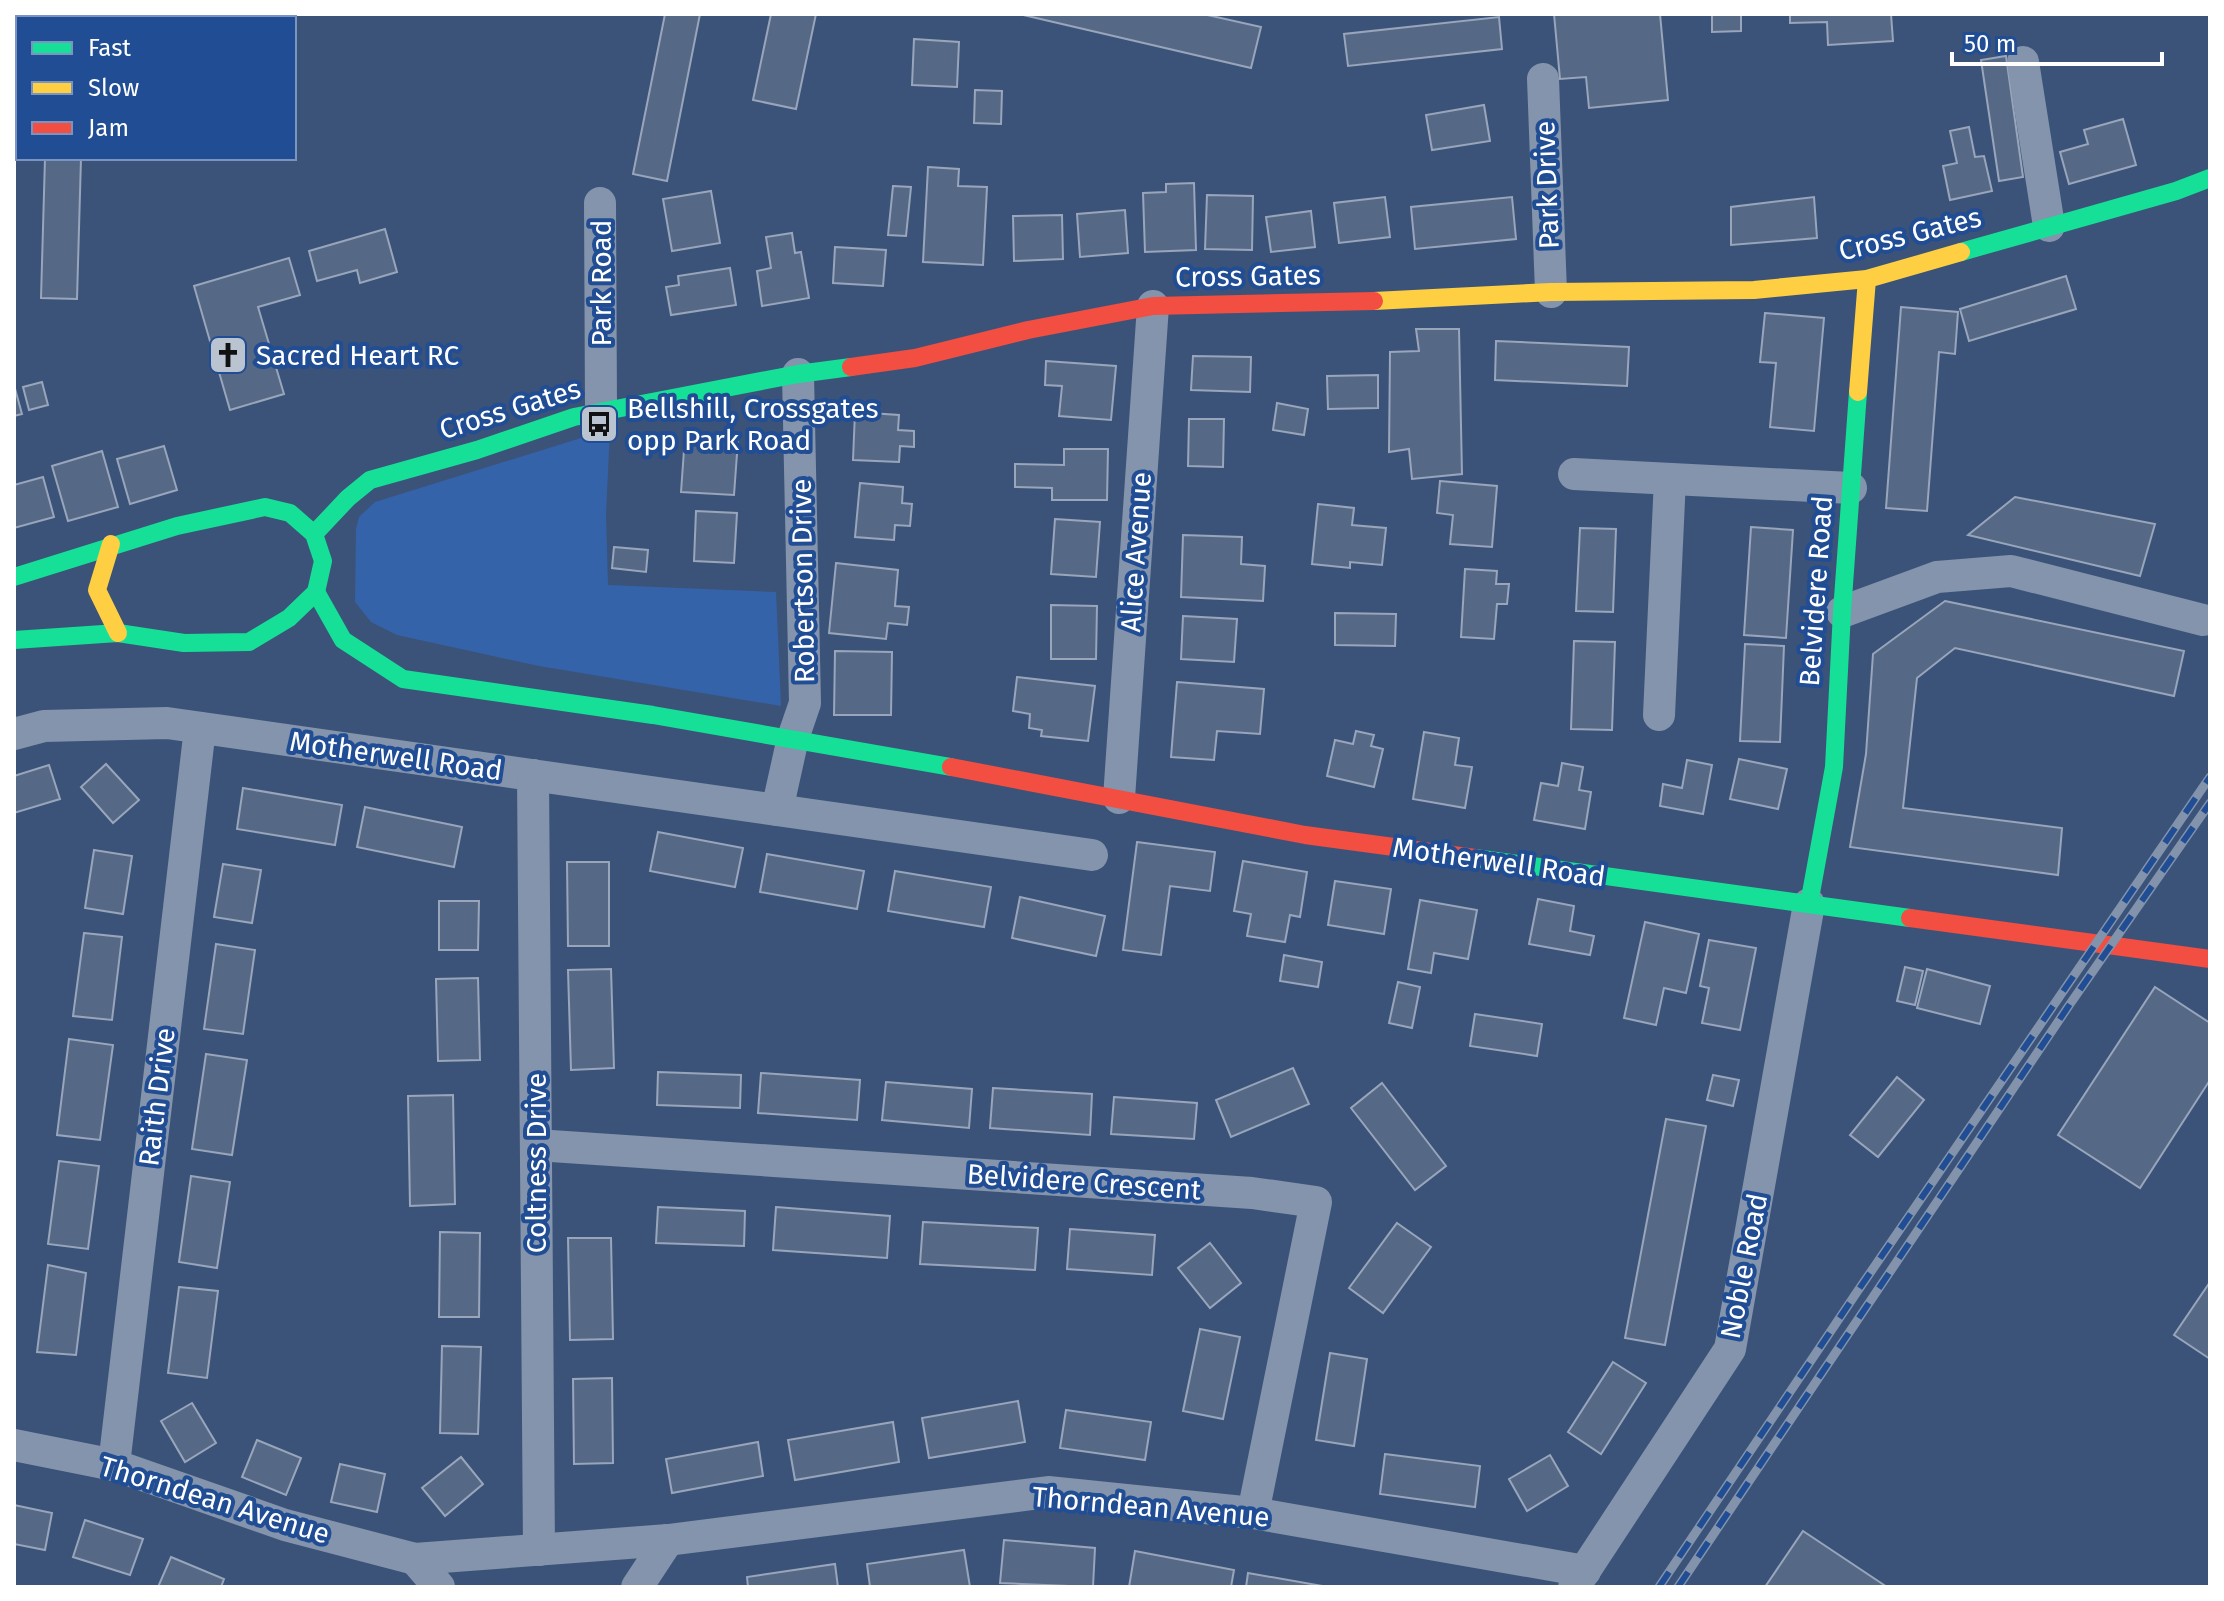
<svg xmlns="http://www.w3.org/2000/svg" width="2224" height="1601" font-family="'Fira Sans',sans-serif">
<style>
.green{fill:#3563a9}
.building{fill:#556987;stroke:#98a5ba;stroke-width:2}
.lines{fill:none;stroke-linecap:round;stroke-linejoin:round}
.street{stroke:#8394ac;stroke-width:32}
.fast{stroke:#16e098;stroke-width:18}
.slow{stroke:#ffcf43;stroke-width:18}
.jam{stroke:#f24e42;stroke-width:18}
.rail-casing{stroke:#8293ab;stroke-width:9}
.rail{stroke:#204d94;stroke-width:6;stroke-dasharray:18;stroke-linecap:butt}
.labels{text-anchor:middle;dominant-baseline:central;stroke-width:8;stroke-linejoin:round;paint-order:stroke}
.street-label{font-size:28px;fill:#fff;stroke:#204d94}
.poi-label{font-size:28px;fill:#fff;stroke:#204d94;text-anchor:start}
</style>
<rect width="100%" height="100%" fill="#3b5379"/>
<polygon class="green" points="610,429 606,514 608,585 776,592 781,706 539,666 397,635 371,622 355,602 356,529 359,517 375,502"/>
<g class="building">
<polygon points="665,14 700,14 667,181 633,174"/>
<polygon points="771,14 816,14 796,109 753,100"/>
<polygon points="1019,14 1203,14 1261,27 1251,68"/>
<polygon points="1554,14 1660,14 1668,100 1589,108 1586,77 1560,79"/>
<polygon points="1712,14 1741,14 1741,31 1712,32"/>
<polygon points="1790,14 1891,14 1893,41 1828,45 1827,22 1790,23"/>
<polygon points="1499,17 1502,49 1348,66 1344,34"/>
<polygon points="914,39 959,42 957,87 912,85"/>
<polygon points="2006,56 2023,177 1999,181 1981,60"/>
<polygon points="975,90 1002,91 1001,124 974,123"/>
<polygon points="1484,105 1490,141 1432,150 1426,115"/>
<polygon points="2123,119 2136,165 2069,184 2060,152 2088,144 2084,130"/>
<polygon points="1969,127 1975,157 1984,156 1992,191 1950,200 1943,166 1957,163 1950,131"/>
<polygon points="45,158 81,158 77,299 41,298"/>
<polygon points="928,167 959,169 958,186 987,187 983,265 923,262"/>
<polygon points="1194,183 1196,250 1145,252 1143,193 1166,192 1166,184"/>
<polygon points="893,186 911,187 906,236 888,235"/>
<polygon points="711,191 720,243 672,251 663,199"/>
<polygon points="1207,195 1253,196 1252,250 1205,249"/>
<polygon points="1385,197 1390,237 1339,243 1334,203"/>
<polygon points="1512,197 1516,239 1415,249 1411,207"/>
<polygon points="1814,197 1817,238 1731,245 1731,207"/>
<polygon points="1125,210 1128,253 1080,257 1077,214"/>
<polygon points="1311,211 1315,247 1271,252 1266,217"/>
<polygon points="1062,215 1063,259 1014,261 1013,216"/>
<polygon points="385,229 397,272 360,283 357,270 317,281 309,251"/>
<polygon points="792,233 795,253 801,252 809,298 762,306 757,271 771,268 766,237"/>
<polygon points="835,247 886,250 883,286 833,283"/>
<polygon points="289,258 300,295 258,307 284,394 230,410 194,286"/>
<polygon points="730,268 736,305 671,315 666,287 679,285 678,276"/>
<polygon points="2066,276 2076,309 1969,341 1960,309"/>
<polygon points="1901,307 1958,312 1955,354 1939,352 1927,511 1886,508"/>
<polygon points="1765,313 1824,318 1814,431 1770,427 1776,363 1760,362"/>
<polygon points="1416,329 1459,329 1462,474 1412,479 1409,449 1389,452 1390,352 1419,351"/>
<polygon points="1496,341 1629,347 1627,386 1495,380"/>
<polygon points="1193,356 1251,357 1250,392 1191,390"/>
<polygon points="1046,361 1116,366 1111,420 1059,416 1062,386 1045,385"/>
<polygon points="1378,375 1378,408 1328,409 1327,376"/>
<polygon points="42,382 48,405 29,410 23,387"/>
<polygon points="14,385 22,414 14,416"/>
<polygon points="1277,403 1308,409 1304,435 1273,430"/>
<polygon points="855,412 899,415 898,430 914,431 914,447 900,446 899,462 853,460"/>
<polygon points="1189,419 1224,419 1223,467 1188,466"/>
<polygon points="685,436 738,440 734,495 681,492"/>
<polygon points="164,446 177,490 130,504 117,459"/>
<polygon points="1064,449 1108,449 1107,500 1052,500 1052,488 1015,487 1015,464 1064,465"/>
<polygon points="102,451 118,507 68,521 52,466"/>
<polygon points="43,477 54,517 14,528 14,485"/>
<polygon points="1440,481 1497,486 1492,547 1450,544 1453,515 1437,513"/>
<polygon points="860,483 903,487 902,503 912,504 910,526 895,525 894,540 855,537"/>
<polygon points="2015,497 2155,524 2140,576 1968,535"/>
<polygon points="1318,504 1354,508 1352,525 1386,528 1382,565 1350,562 1350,568 1312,564"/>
<polygon points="696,511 737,513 734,563 694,561"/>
<polygon points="1055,519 1100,522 1096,577 1051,574"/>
<polygon points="1751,527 1793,530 1786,638 1744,635"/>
<polygon points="1580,528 1616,529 1613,612 1576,611"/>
<polygon points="1183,535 1242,537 1241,564 1265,566 1263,601 1181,597"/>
<polygon points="614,547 648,550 646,572 612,568"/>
<polygon points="836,563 898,570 895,606 909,607 907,625 888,623 886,639 829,633"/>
<polygon points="1465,569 1497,571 1496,584 1509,584 1507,604 1497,604 1494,639 1461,637"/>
<polygon points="1945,601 2184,651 2174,696 1955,648 1917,678 1903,808 2062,828 2058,875 1850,847 1866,754 1873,654"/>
<polygon points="1051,605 1097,606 1096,659 1051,659"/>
<polygon points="1335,613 1396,614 1395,646 1335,645"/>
<polygon points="1183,616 1237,619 1234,662 1181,659"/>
<polygon points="1574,641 1615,642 1612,730 1571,729"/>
<polygon points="1745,644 1784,646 1780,742 1740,741"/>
<polygon points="835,651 892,652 891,715 834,715"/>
<polygon points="1017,677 1095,686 1088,741 1041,736 1042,730 1029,728 1030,714 1013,711"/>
<polygon points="1177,682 1264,689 1260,734 1217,731 1214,760 1171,757"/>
<polygon points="1356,731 1374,735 1371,746 1383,749 1374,787 1327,776 1335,740 1353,744"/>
<polygon points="1424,732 1459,738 1455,765 1472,767 1465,808 1413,799"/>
<polygon points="1739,759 1787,769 1778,809 1730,799"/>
<polygon points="1687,760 1712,765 1703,814 1660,806 1663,784 1682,788"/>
<polygon points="1562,763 1583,767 1579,790 1591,792 1585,829 1534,820 1541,783 1558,786"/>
<polygon points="106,764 139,800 113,823 81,787"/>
<polygon points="49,765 60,799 14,813 14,776"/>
<polygon points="243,788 342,805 335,845 237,829"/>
<polygon points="365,807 462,827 454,867 357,847"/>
<polygon points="658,832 743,848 735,887 650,871"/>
<polygon points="1137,842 1215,852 1210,891 1170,886 1161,955 1123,950"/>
<polygon points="94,850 132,856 123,914 85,908"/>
<polygon points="767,854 864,871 857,909 760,892"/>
<polygon points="1243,861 1307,872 1300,917 1290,915 1285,942 1247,936 1251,914 1234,911"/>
<polygon points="567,862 609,862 609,946 568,946"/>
<polygon points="223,864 261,870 252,923 214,917"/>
<polygon points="895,871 991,887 984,927 888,911"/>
<polygon points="1335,881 1391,889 1384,934 1328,925"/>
<polygon points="1020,897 1105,916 1096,956 1012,938"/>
<polygon points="1538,899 1574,906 1570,931 1594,936 1590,955 1529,944"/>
<polygon points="1420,900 1477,910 1468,959 1434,953 1431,973 1408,969"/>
<polygon points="439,901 479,901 478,950 439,950"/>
<polygon points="1645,922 1699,934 1686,993 1664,988 1656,1025 1624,1018"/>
<polygon points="84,933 122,937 112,1020 73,1016"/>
<polygon points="1709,940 1756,948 1740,1030 1702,1023 1709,988 1700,986"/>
<polygon points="216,944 255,950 243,1034 204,1029"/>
<polygon points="1284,955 1322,962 1318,987 1280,981"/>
<polygon points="1905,967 1923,971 1915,1005 1897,1001"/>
<polygon points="611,969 614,1068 571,1070 568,970"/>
<polygon points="1927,969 1990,986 1980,1024 1917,1008"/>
<polygon points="478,978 480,1060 438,1061 436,979"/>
<polygon points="1398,982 1420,987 1412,1028 1389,1023"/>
<polygon points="2155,987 2210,1023 2210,1080 2140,1188 2058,1135"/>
<polygon points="1475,1014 1542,1024 1537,1056 1470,1046"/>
<polygon points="69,1039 113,1045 100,1140 57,1135"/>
<polygon points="206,1054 247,1060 232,1155 192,1149"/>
<polygon points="1293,1068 1309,1104 1231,1137 1216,1100"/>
<polygon points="658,1072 741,1075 740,1108 657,1105"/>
<polygon points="761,1073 860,1080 857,1120 758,1113"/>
<polygon points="1713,1075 1739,1080 1733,1106 1707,1100"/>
<polygon points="1897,1077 1924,1100 1878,1157 1850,1135"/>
<polygon points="886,1082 972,1089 969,1128 882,1120"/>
<polygon points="1382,1083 1446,1166 1415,1190 1351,1108"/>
<polygon points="993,1088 1092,1094 1090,1135 990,1128"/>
<polygon points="453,1095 455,1204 410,1206 408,1096"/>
<polygon points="1114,1097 1197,1103 1194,1139 1111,1134"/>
<polygon points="1666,1119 1706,1126 1665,1345 1625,1338"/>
<polygon points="59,1161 99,1166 88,1249 48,1244"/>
<polygon points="191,1176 230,1182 217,1268 179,1262"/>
<polygon points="658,1207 745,1211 744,1246 656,1243"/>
<polygon points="776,1207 890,1216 887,1258 773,1250"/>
<polygon points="923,1222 1038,1228 1035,1270 920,1264"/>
<polygon points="1397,1223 1431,1247 1383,1313 1349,1288"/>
<polygon points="1070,1229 1155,1235 1152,1275 1067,1269"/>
<polygon points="440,1232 480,1233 479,1317 439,1317"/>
<polygon points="568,1238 611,1238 613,1339 570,1340"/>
<polygon points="1210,1243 1241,1283 1210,1308 1178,1268"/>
<polygon points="48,1265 86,1273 76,1355 37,1352"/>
<polygon points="2210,1282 2210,1359 2174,1335"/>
<polygon points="179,1287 218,1291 207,1378 168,1373"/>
<polygon points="1200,1329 1240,1337 1223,1419 1183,1411"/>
<polygon points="442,1346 481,1347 478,1434 440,1433"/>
<polygon points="1330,1353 1367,1359 1354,1446 1316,1440"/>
<polygon points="1613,1362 1646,1383 1601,1454 1568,1432"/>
<polygon points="612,1378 613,1463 574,1464 573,1379"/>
<polygon points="1018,1401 1025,1442 929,1458 922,1418"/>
<polygon points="192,1403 216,1443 185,1462 161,1421"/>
<polygon points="1066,1410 1151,1422 1145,1460 1060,1448"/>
<polygon points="893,1422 899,1462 795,1480 788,1440"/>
<polygon points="257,1440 301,1458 286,1495 242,1477"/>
<polygon points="758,1442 763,1476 672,1493 666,1459"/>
<polygon points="1385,1454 1480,1466 1475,1507 1380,1494"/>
<polygon points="1550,1455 1568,1486 1527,1511 1509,1479"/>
<polygon points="461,1457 483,1484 445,1516 422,1488"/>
<polygon points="340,1464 385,1474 377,1512 331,1502"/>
<polygon points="14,1505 52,1513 45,1550 14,1544"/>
<polygon points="85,1520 143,1539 130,1575 73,1557"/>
<polygon points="1803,1531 1887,1587 1765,1587"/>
<polygon points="1004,1540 1095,1548 1093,1587 1000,1583"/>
<polygon points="964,1550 970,1587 870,1587 867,1564"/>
<polygon points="1135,1551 1234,1570 1231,1587 1129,1587"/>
<polygon points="171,1557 224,1579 221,1587 158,1587"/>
<polygon points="835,1564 838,1587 748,1587 747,1577"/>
<polygon points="1248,1573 1328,1587 1246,1587"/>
</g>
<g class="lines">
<g class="street">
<polyline points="74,18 79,14"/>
<polyline points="14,20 18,20"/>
<polyline points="2023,62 2049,226"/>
<polyline points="1543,79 1551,292"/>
<polyline points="600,203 601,410"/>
<polyline points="1574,474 1851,488"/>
<polyline points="1842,612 1937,577 2011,571 2203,620"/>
<polyline points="1659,715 1670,479"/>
<polyline points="14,734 44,726 167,723 1092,855"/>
<polyline points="533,775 539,1550"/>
<polyline points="1119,798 1153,306"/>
<polyline points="777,810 793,738 805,703 798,374"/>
<polyline points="536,1145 1252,1193 1316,1202 1253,1513"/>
<polyline points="14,1445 114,1465 285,1525 415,1559 668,1540 1048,1492 1253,1513 1585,1571"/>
<polyline points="114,1465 200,728"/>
<polyline points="415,1559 439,1587"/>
<polyline points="637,1587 668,1540"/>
<polyline points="1574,1587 1730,1349 1809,904"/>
</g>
<g class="fast">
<polyline points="1961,252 2176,191 2210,178"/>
<polyline points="314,534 348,498 370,480 477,450 574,417 798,374 851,367"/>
<polyline points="14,577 177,526 265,507 290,513 314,534 323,561 316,592 289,618 249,642 184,643 118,633 14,640"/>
<polyline points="316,592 343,640 403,679 653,715 951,767"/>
<polyline points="1475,858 1910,918"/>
<polyline points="1809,904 1834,767 1842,612 1858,392"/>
</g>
<g class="slow">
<polyline points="1374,301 1551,292 1754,290 1867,279 1961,252"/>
<polyline points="1858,392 1867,279"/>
<polyline points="111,544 97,590 118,633"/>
</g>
<g class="jam">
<polyline points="851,367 915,358 1028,330 1153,306 1374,301"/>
<polyline points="951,767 1305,835 1475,858"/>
<polyline points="1910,918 2210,959"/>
</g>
<defs>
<g id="rail">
<polyline points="1659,1587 1857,1292 2210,777"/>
<polyline points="1678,1587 2070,1004 2210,803"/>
</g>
</defs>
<use href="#rail" class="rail-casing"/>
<use href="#rail" class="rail"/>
</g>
<defs>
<symbol id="church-square" viewBox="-11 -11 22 22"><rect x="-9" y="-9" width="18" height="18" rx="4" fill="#bac3d0" stroke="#204d94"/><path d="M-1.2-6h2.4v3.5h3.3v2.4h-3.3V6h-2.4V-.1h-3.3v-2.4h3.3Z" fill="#111"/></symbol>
<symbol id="bus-square" viewBox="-11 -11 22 22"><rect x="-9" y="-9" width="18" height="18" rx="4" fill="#bac3d0" stroke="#204d94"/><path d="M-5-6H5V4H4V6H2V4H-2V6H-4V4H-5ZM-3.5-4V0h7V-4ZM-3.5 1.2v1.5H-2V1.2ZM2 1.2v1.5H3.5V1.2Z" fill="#111"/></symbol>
</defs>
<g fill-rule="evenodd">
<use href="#church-square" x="206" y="333" width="44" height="44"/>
<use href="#bus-square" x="577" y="402" width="44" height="44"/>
</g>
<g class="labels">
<g class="street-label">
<text transform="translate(1547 185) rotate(-92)">Park Drive</text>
<text transform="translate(1910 234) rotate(-14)">Cross Gates</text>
<text transform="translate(1248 276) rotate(-1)">Cross Gates</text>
<text transform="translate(601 283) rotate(-90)">Park Road</text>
<text transform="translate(510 409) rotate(-17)">Cross Gates</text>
<text transform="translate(1136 552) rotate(-86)">Alice Avenue</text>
<text transform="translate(803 581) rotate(-91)">Robertson Drive</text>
<text transform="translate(1816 591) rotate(-86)">Belvidere Road</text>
<text transform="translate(396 756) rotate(8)">Motherwell Road</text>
<text transform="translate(1499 862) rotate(8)">Motherwell Road</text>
<text transform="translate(157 1097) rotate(-83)">Raith Drive</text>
<text transform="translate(536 1163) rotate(-90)">Coltness Drive</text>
<text transform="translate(1084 1182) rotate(4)">Belvidere Crescent</text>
<text transform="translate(1744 1266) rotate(-79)">Noble Road</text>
<text transform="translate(215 1500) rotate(17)">Thorndean Avenue</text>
<text transform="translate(1151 1507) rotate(5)">Thorndean Avenue</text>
</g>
<g class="poi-label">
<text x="256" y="355">Sacred Heart RC</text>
<text x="627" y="408">Bellshill, Crossgates<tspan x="627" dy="32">opp Park Road</tspan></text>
</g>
</g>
<rect width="2224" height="1601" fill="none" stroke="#ffffff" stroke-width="32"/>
<rect x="16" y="16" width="280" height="144" fill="#204d94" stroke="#7994bf" stroke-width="2"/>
<rect x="32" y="42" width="40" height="12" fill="#16e098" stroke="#7994bf" stroke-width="2"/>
<text x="88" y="56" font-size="24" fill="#ffffff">Fast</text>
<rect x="32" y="82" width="40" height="12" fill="#ffcf43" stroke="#7994bf" stroke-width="2"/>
<text x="88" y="96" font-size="24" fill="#ffffff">Slow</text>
<rect x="32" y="122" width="40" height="12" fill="#f24e42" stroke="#7994bf" stroke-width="2"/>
<text x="88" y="136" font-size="24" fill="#ffffff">Jam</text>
<path d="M1952 52v12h210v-12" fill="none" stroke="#ffffff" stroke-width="4"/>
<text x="1964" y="52" font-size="24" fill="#ffffff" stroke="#204d94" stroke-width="6" paint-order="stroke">50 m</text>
</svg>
